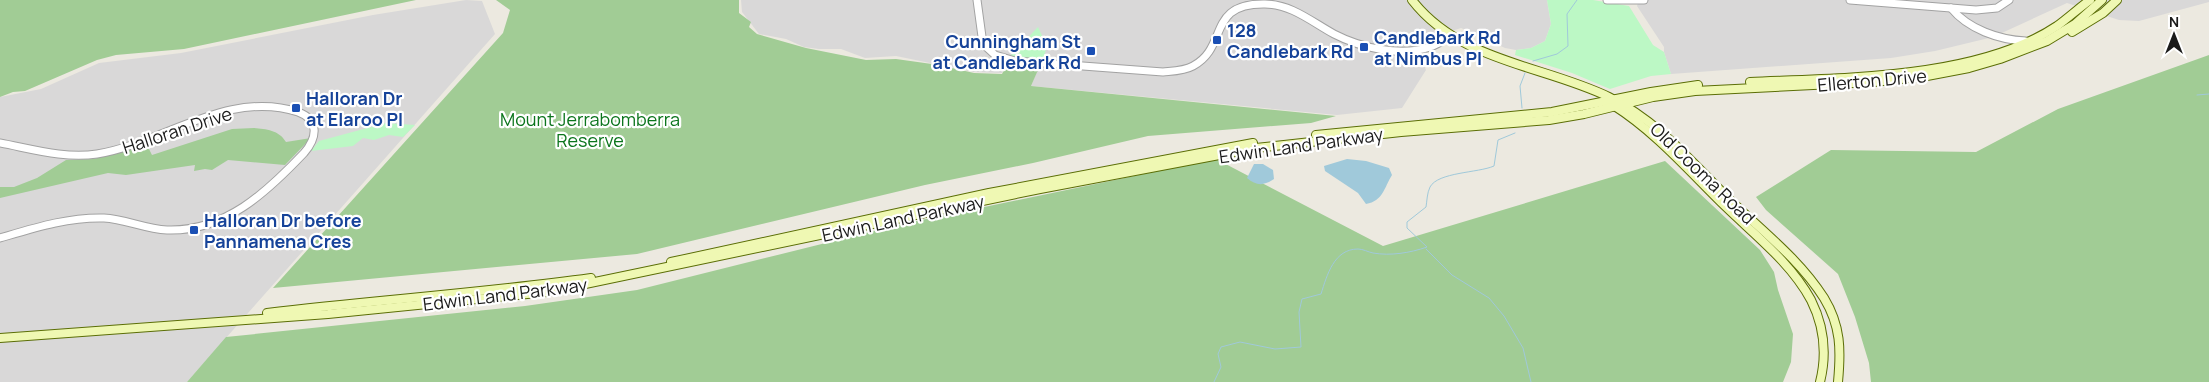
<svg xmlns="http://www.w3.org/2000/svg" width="2209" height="382" font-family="Manrope,sans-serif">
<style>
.residential{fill:#d9d8d8}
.forest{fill:#a1cc95}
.park{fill:#bcf8c5}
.water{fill:#a0c9da}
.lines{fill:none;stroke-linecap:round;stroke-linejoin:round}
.stream{stroke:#a0c9da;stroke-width:1}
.tertiary-casing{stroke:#a2a2a2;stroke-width:9}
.secondary-casing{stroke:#5b6e06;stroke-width:10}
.tertiary{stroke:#fff;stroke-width:7}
.secondary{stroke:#eff8b3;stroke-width:8}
.transit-dot{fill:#1a4fb4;stroke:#fff;stroke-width:2}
.labels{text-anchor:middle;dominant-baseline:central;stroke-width:4.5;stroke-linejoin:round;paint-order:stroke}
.transit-label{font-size:18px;font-weight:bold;fill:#164399;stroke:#fff;text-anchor:start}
.street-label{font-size:18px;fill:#1b1b1b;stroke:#fff}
.park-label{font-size:18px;fill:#0c751d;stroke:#fff}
</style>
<rect width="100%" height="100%" fill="#ece9e0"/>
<g class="residential">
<polygon points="466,0 482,1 495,34 187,382 0,382 0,97 41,89 99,63 181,53 373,15"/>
<polygon points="741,0 1547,0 1551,24 1545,41 1531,48 1516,50 1505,48 1461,28 1414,43 1426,70 1402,108 1337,115 1031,86 1038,69 1006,65 1002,73 974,72 896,56 865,58 841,49 819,49 804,47 786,39 759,34 742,12"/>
<polygon points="1639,0 2209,0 2209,2 2139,21 2119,20 2067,3 1993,37 1935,51 1891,58 1671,74 1664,52 1664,47 1637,6"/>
</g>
<g class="forest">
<polygon points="0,0 416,0 184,49 116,55 97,60 25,91 13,92 0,97"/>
<polygon points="496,0 739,0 739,13 751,22 749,27 757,34 806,48 866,60 896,59 939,65 974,73 1002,74 1006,66 1038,70 1031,86 1336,116 1311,123 1148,136 1033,163 925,185 637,254 273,288 503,33 510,10"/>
<polygon points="2209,55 2209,382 1871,382 1869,363 1855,317 1838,274 1766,210 1756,197 1831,150 1976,152 2058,109"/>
<path d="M254,128C266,129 279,130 286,142L311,138L285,165L228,160L212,170L205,169L194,171L195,165L126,175L108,173L0,198V187H14L37,178L66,160L94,159L146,143L152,155L232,129Z"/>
<polygon points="1216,159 1383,246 1665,161 1760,250 1774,272 1778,290 1793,334 1791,362 1783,382 187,382 226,337 525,306 637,290 902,224"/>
</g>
<g class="park">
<polygon points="1547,0 1593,0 1629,6 1653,45 1664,52 1671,74 1651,76 1610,89 1572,73 1515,55 1516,50 1531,48 1545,41 1551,24"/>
<polygon points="1038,27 1047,46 1043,60 1009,57"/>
<polygon points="386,123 415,125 403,137 389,135 374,140 363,138 353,146 311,151 319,141"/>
</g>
<g class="water">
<path d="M1347,159L1366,161L1389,168L1392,175C1384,188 1383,201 1366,204L1358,193L1325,171L1324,166Z"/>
<path d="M1254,164H1263L1273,170L1274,179C1264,186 1256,186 1247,178Z"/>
</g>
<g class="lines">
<g class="stream">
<polyline points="1533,61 1557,54 1568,46 1567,14 1577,0"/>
<polyline points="2197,95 2209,94"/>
<polyline points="1522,108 1520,86 1525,73"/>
<polyline points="1426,249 1452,275 1489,298 1504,316 1523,348 1531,382"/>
<path d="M1214,382L1221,367L1218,354L1221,347L1240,342L1275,349L1301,347L1299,312L1302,299L1321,294C1327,275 1334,249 1358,249C1363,249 1368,252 1373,253C1390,256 1410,253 1427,247L1407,228V222L1426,207C1427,201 1427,193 1430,187C1438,172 1478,173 1494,166L1498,140L1515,133"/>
</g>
<defs>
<g id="tertiary">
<path d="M977,0L983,44L995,55L1015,61L1163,72C1173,71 1184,71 1193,66C1229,47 1206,3 1265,4C1291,4 1312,22 1334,34C1361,48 1401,57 1430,47C1437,45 1444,40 1450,36"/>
<polyline points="1607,0 1644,0"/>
<polyline points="1850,0 1976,10 1997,8 2009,0"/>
<path d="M1951,8C1968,29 1999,40 2026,41"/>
<path d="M0,143C32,149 65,159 97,154C164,143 228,89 298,112C320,120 317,138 304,153C267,192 225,232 167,230C145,229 125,219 104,218C68,217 34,228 0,238"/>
</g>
<g id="secondary">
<path d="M1412,0C1460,62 1543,65 1609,97C1656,120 1688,158 1724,194C1758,228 1798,257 1824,298C1841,326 1841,350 1838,382"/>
<polyline points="2072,32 2103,13 2117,0"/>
<path d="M1750,82C1843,78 1978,79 2057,26C2068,18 2079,8 2090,0"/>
<path d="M1613,105C1657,133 1689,171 1726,207C1756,236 1791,263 1811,300C1824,326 1827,354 1820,382"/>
<polyline points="1316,135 1552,112 1651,92 1698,85"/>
<polyline points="671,262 989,193 1253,143"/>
<path d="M267,313C375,300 483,293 591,278"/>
<polyline points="0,338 328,314 547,292 1040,189 1256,148 1401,132 1549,120 1584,114 1653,97 1695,91 1874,82 1927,76 1969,68 2000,59 2047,41 2075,24 2102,0"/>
</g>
</defs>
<use href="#tertiary" class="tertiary-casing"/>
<use href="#secondary" class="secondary-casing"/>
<use href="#tertiary" class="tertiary"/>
<use href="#secondary" class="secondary"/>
</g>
<g class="transit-dot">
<rect x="1212" y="35" width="10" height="10" rx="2.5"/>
<rect x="1359" y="42" width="10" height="10" rx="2.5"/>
<rect x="1086" y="46" width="10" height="10" rx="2.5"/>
<rect x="291" y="103" width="10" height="10" rx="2.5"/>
<rect x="189" y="225" width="10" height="10" rx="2.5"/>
</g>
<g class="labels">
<g class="transit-label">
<text x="1227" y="30">128<tspan x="1227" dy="21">Candlebark Rd</tspan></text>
<text x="1374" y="37">Candlebark Rd<tspan x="1374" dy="21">at Nimbus Pl</tspan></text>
<text x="1081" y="41" text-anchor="end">Cunningham St<tspan x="1081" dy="21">at Candlebark Rd</tspan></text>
<text x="306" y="98">Halloran Dr<tspan x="306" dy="21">at Elaroo Pl</tspan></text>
<text x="204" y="220">Halloran Dr before<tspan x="204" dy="21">Pannamena Cres</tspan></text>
</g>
<g class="street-label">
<text transform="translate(1872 80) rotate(-5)">Ellerton Drive</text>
<text transform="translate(177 130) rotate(-18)">Halloran Drive</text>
<text transform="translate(1301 145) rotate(-8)">Edwin Land Parkway</text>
<text transform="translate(1703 173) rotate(44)">Old Cooma Road</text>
<text transform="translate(903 218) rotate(-12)">Edwin Land Parkway</text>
<text transform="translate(505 294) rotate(-7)">Edwin Land Parkway</text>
</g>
<g class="park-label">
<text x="590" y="119">Mount Jerrabomberra<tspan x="590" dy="21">Reserve</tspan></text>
</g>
</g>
<g transform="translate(2174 35)" stroke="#ffffff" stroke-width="4" paint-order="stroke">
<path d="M0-4L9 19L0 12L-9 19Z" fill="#1b1b1b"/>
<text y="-8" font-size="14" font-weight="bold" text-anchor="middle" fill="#1b1b1b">N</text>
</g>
</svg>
